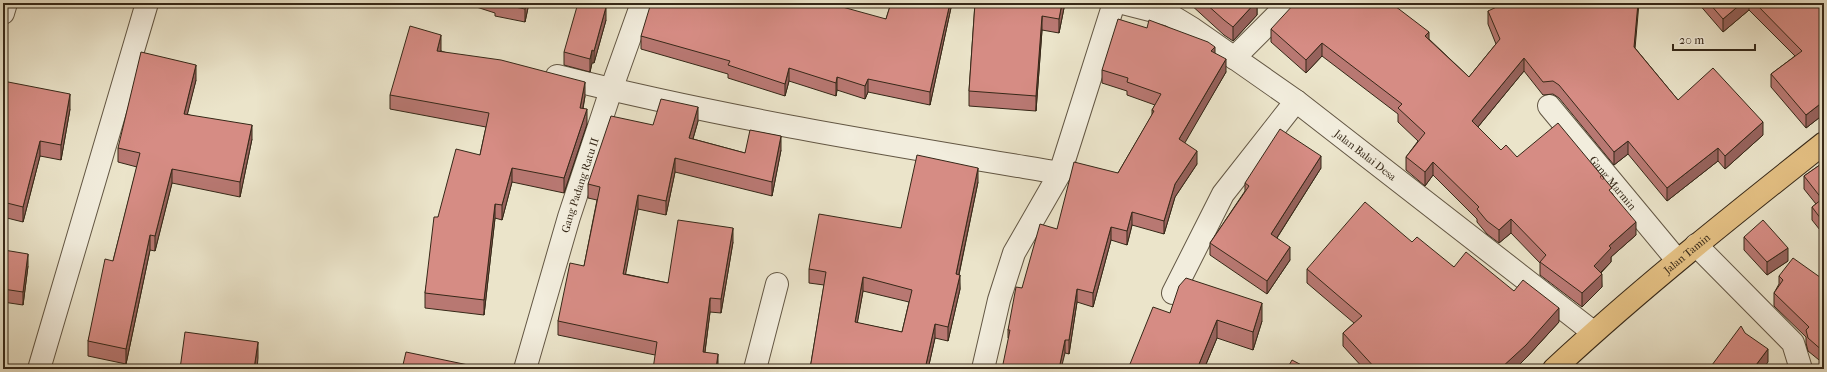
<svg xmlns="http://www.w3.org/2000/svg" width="1827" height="372" font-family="'IM FELL French Canon',serif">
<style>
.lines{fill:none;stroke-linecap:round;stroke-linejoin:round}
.minor-casing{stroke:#635744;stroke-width:24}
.major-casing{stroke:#362818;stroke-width:24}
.minor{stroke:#f2eddd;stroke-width:22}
.major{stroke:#e6c285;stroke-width:22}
.wall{fill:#b87872;stroke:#362818;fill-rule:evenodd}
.shaded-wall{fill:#96625c;stroke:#362818}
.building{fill:#d68c84;stroke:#362818;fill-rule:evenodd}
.labels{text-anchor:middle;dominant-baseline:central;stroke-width:4;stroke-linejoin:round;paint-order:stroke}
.street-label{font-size:11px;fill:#362818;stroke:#f2eddd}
</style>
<rect width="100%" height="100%" fill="#ebe4ca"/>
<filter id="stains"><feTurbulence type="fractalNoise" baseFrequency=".005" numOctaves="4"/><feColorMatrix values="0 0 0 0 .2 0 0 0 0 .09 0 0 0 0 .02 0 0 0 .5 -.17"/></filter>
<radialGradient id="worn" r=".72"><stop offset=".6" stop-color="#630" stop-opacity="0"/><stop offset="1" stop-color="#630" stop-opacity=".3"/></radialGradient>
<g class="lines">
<defs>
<g id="minor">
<path id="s1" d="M1123,3L1170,15L1193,29L1296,101L1593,332"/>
<polyline points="3,13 6,3"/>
<polyline points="1234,58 1289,3"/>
<path d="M557,76C723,118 892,145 1060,173"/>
<path id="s2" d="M1549,106L1677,260"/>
<polyline points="1696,245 1793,343 1801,369"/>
<polyline points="1173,293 1223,194 1296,101"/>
<polyline points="39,369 147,3"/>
<path id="s3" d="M525,369L569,217L611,90L642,3"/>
<polyline points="755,369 777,284"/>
<polyline points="983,369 999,300 1014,253 1060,173 1114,3"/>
</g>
<g id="major">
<path id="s4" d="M1554,369C1640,289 1732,216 1824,143"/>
</g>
</defs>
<use href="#minor" class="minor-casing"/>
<use href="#major" class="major-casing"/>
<use href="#minor" class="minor"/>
<use href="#major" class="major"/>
</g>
<g class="wall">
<polygon points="464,3 529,3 525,22 495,16 495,13"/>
<polygon points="891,3 952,3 930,105 868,92 865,99 837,90 836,96 789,81 785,96 728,78 728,74 641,49 641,36 886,19"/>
<polygon points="975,3 1065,3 1059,33 1042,30 1036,111 969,106 969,91"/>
<polygon points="1189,3 1257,3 1257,15 1233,41 1224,35"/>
<polygon points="1698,3 1824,3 1824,114 1806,128 1771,87 1771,74 1795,56 1749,10 1723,32"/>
<polygon points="1488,11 1635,48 1678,100 1763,135 1725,169 1718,161 1667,201 1628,154 1614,165 1559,98 1553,94 1543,95 1524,71 1478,127 1501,150 1517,157 1612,193 1636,235 1611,257 1611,262 1601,273 1602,287 1582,307 1540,275 1540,263 1511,233 1499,243 1487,234 1477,222 1477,219 1433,175 1425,186 1406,170 1406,157 1418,141 1398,122 1398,114 1322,56 1306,73 1271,42 1271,29 1429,39 1469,77 1496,44 1488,24"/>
<polygon points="606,20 594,63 592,63 590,72 564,65 564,52"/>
<polygon points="1147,28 1215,53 1226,72 1184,143 1197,164 1175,197 1164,234 1132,225 1127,245 1111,240 1093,307 1077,302 1069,354 1008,338 1008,330 1022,288 1057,229 1118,173 1152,115 1152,110 1155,105 1127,95 1127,91 1102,83 1102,70"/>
<polygon points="441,50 441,51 585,96 583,109 587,124 564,193 512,182 502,220 495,218 484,315 425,308 425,293 438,217 480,155 486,127 390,109 390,95"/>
<polygon points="196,80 187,114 252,139 240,197 172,183 155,251 150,250 126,364 88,356 88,341 113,261 137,167 118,162 118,148"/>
<polygon points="3,81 70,109 61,160 40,156 23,222 3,217"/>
<polygon points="698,121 693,139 745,153 781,150 772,196 675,172 666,215 638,209 625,274 668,283 733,242 721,313 710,312 705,352 655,355 558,335 558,321 584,266 597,200 588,198 588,184"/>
<polygon points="1824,162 1824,235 1812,220 1812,207 1816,204 1804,189 1804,176"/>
<polygon points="1321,168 1277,238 1290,260 1267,294 1210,255 1210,243 1245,191 1245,183"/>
<path d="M978,182L959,275L960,289L948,341L935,338L928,369H810L824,285L809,283V269L901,228ZM863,291L909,302L902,332L857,323Z"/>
<polygon points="1744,237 1788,261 1767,275 1744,250"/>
<polygon points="1412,242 1454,267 1514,291 1559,322 1526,358 1515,369 1364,369 1343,346 1343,333 1354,323 1307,283 1307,269"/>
<polygon points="3,257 28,266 23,305 3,302"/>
<polygon points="1779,276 1824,280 1824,364 1808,351 1806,343 1806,337 1774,306 1774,293 1779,284"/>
<polygon points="1170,313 1262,321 1253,350 1217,338 1204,369 1128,369"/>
</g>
<g class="shaded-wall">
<polygon points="527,3 529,3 525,22 525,9"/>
<polygon points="950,3 952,3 930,105 930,92"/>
<polygon points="1062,3 1065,3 1059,33 1059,19"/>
<polygon points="1255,3 1257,3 1257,15 1233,41 1233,27"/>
<polygon points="1638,3 1639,3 1634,60 1634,47"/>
<polygon points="1742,3 1749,3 1749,10 1723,32 1723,19"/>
<polygon points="606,7 606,20 594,63 594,51"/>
<polygon points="1042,16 1042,30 1036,111 1036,96"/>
<polygon points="1429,32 1429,45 1425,36"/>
<polygon points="441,35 441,50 437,65 437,51"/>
<polygon points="1322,43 1322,56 1306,73 1306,60"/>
<polygon points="1215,47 1215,60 1211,51"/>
<polygon points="592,50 592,63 590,72 590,59"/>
<polygon points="1524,58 1524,71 1472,134 1472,121"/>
<polygon points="1226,59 1226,72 1179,153 1179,139"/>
<polygon points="196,65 196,80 184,128 184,114"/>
<polygon points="789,68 789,81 785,96 785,84"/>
<polygon points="837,77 837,90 836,96 836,83"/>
<polygon points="868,79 868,92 865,99 865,86"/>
<polygon points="585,82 585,96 580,123 580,108"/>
<polygon points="70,94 70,109 61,160 61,145"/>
<polygon points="1824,101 1824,114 1806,128 1806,115"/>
<polygon points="698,107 698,121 689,152 689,138"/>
<polygon points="587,109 587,124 564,193 564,178"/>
<polygon points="1763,122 1763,135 1725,169 1725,156"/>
<polygon points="252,125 252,139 240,197 240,182"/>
<polygon points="781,136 781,150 772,196 772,182"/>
<polygon points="40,141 40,156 23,222 23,207"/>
<polygon points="1628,141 1628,154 1614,165 1614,152"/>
<polygon points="1718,148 1718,161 1667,201 1667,188"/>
<polygon points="1197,151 1197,164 1175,197 1164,234 1164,221 1175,184"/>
<polygon points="1321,156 1321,168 1271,247 1271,234"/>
<polygon points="675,158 675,172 666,215 666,201"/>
<polygon points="1433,162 1433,175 1425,186 1425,172"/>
<polygon points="512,168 512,182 502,220 502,205"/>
<polygon points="978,168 978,182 956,288 956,274"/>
<polygon points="172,169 172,183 155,251 155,236"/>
<polygon points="638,195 638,209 623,288 623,274"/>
<polygon points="495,204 495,218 484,315 484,300"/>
<polygon points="1132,212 1132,225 1127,245 1127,231"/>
<polygon points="1511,219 1511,233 1499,243 1499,230"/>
<polygon points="1636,222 1636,235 1611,257 1611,262 1594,279 1594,266 1609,246"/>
<polygon points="1111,227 1111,240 1093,307 1093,293"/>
<polygon points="733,228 733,242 721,313 721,299"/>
<polygon points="150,235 150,250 126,364 126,349"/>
<polygon points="1290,247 1290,260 1267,294 1267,281"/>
<polygon points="1788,248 1788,261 1767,275 1767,262"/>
<polygon points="28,254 28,266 23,305 23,292"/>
<polygon points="1602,274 1602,287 1582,307 1582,293"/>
<polygon points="960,275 960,289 948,341 948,327"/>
<polygon points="863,277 863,291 855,336 855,322"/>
<polygon points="1077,289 1077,302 1069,354 1069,340"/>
<polygon points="710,298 710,312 703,366 703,352"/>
<polygon points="1262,303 1262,321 1253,350 1253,332"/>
<polygon points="1559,308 1559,322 1526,358 1515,369 1500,369"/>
<polygon points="1217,320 1217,338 1204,369 1197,369"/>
<polygon points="935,324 935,338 928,369 925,369"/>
<polygon points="1065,340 1065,353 1061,369 1059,369"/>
<polygon points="258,342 258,358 257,369 254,369"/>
<polygon points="1768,349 1768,362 1763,369 1753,369"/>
<polygon points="718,354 718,369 716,369"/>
</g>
<g class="building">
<polygon points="495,3 527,3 525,9"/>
<polygon points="578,3 592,3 606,7 594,51 592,50 590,59 564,52"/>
<polygon points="651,3 828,3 886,19 891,3 950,3 930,92 868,79 865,86 837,77 836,83 789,68 785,84 728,65 730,61 641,36"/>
<polygon points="975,3 1062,3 1059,19 1042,16 1036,96 969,91"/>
<polygon points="1205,3 1255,3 1233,27 1224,20"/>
<polygon points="1295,3 1391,3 1429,32 1425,36 1469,77 1500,39 1488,11 1505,3 1638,3 1634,47 1678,100 1713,68 1763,122 1725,156 1718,148 1667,188 1628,141 1614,152 1559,85 1553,81 1543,82 1524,58 1472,121 1501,150 1506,145 1517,157 1558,123 1612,188 1609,190 1636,222 1609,246 1611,248 1594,266 1602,274 1582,293 1540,262 1546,255 1511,219 1499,230 1487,221 1477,209 1479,207 1433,162 1425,172 1406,157 1425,133 1398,108 1402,104 1322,43 1306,60 1271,29"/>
<polygon points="1709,3 1742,3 1723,19"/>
<polygon points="1755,3 1824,3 1824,101 1806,115 1771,74 1802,51"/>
<polygon points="1118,19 1147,28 1149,20 1208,42 1215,47 1211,51 1226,59 1179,139 1197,151 1175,184 1164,221 1132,212 1127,231 1111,227 1093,293 1077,289 1069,340 1065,340 1059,369 1002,369 1010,330 1008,330 1016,287 1022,288 1040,224 1057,229 1074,162 1118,173 1154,111 1152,110 1161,94 1127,82 1128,78 1102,70"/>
<polygon points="410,26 441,35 437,51 501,60 585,82 580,108 587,109 564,178 512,168 502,205 495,204 484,300 425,293 434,217 438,217 456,149 480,155 489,113 390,95"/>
<polygon points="141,52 196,65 184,114 252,125 240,182 172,169 155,236 150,235 126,349 88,341 105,259 113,261 140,153 118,148"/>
<polygon points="3,81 70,94 61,145 40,141 23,207 3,202"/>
<polygon points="661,99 698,107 689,138 745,153 750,130 781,136 772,182 675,158 666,201 638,195 623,274 668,283 678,220 733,228 721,299 710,298 703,352 718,354 716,369 653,369 657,342 558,321 570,263 584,266 600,187 588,184 611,116 653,125"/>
<polygon points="1280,129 1321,156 1271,234 1290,247 1267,281 1210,243 1249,186 1245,183"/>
<path d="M917,155L978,168L956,274L960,275L948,327L935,324L925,369H866L848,365L847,369H810L826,272L809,269L819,214L901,228ZM863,277L912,290L902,332L855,322Z"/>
<polygon points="1824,162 1824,223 1812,207 1822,199 1804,176"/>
<polygon points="1365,202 1412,242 1417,237 1454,267 1466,252 1514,291 1523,280 1559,308 1526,345 1500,369 1376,369 1343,333 1362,316 1307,269"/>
<polygon points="1763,220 1788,248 1767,262 1744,237"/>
<polygon points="4,250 28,254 23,292 3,289 3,257"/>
<polygon points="1793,258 1824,280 1824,352 1808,338 1806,330 1809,327 1774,293 1783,280 1779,276"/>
<polygon points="1186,278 1262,303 1253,332 1217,320 1197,369 1128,369 1153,307 1170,313 1179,286"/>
<polygon points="1741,326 1745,333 1768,349 1753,369 1709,369"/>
<polygon points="185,332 258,342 254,369 180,369"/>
<polygon points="406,352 473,366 473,369 402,369"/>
<polygon points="1292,360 1309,369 1287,369"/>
</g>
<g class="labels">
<g class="street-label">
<text stroke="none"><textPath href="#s1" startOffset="289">Jalan Balai Desa</textPath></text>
<text stroke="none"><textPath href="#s2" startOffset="100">Gang Marmin</textPath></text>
<text stroke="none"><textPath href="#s3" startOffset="192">Gang Padang Ratu II</textPath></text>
<text stroke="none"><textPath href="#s4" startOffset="176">Jalan Tamin</textPath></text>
</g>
</g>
<rect width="1827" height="372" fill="none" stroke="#ebe4ca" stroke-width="16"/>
<rect x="4" y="4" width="1819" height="364" fill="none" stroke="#362818" stroke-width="2"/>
<rect x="8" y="8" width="1811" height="356" fill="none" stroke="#362818"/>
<path d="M1673 44v6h82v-6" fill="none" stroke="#362818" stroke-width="2"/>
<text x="1679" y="44" font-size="12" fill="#362818" stroke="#f2eddd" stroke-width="3" paint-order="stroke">20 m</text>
<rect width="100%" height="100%" filter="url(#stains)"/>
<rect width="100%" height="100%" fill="url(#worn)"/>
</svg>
